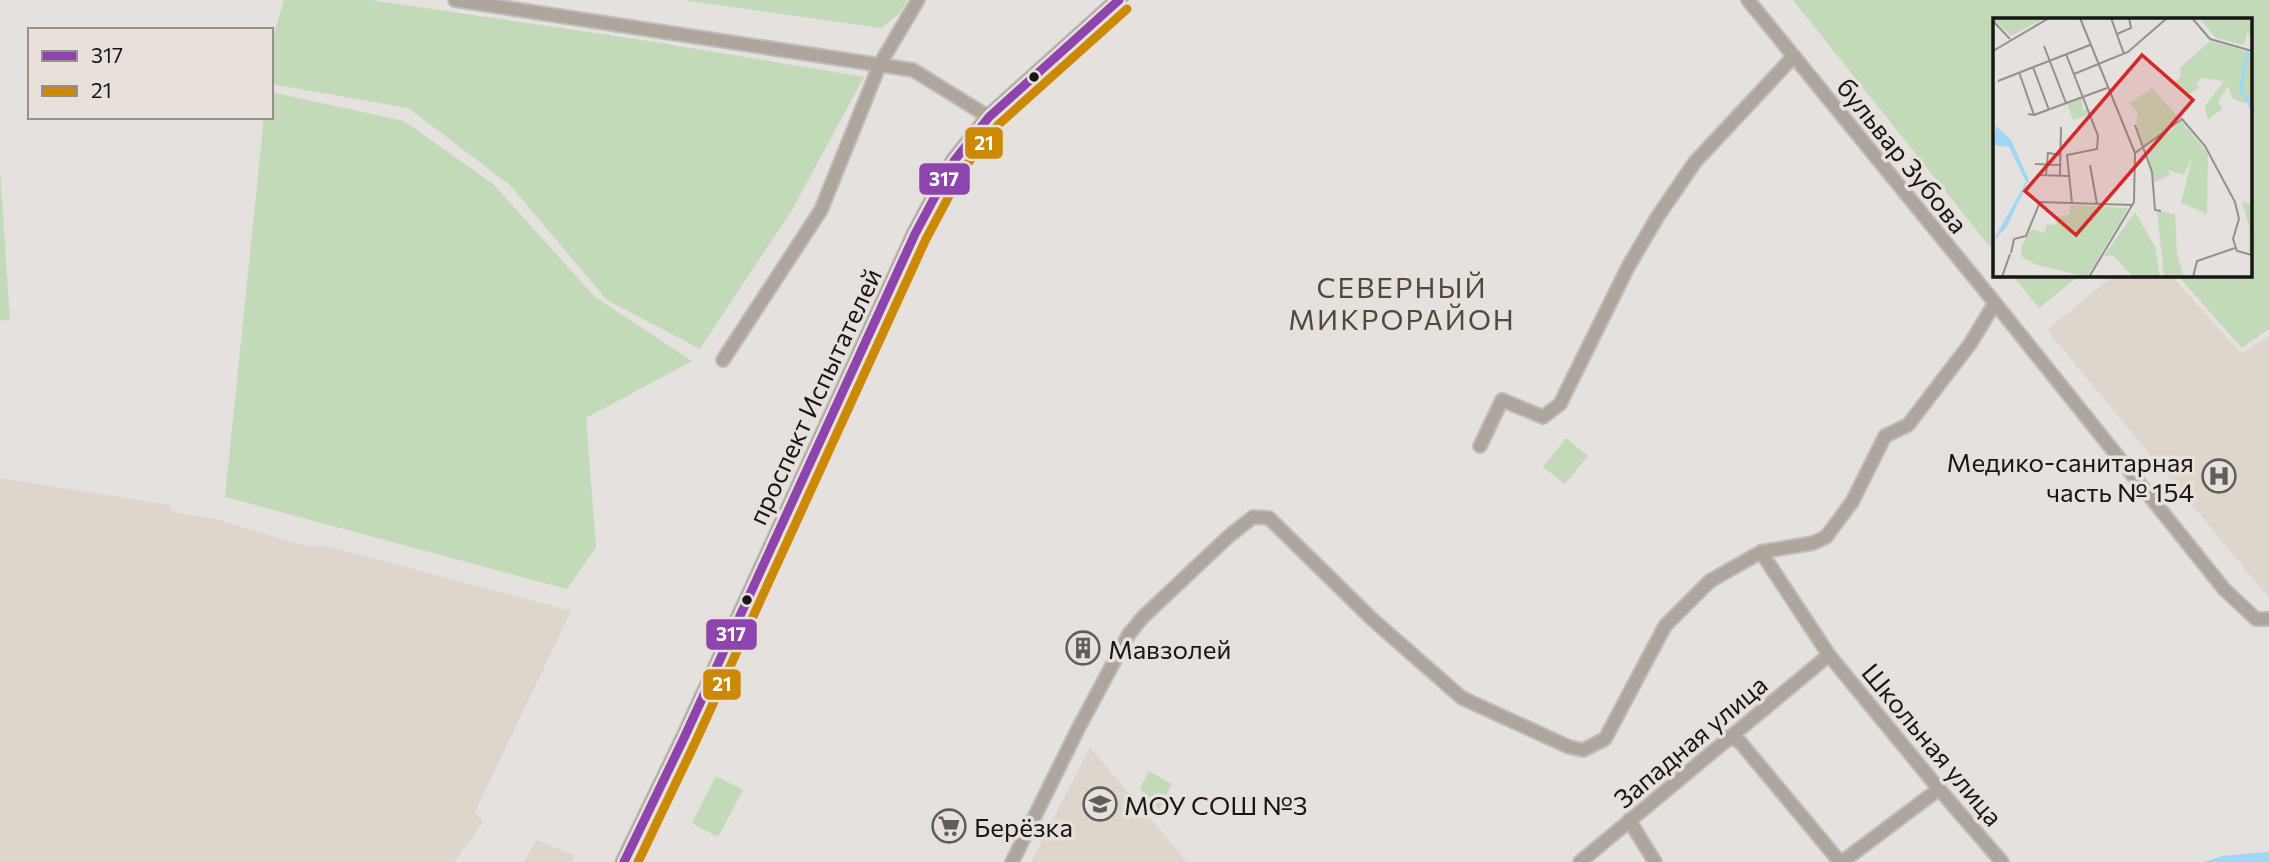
<svg xmlns="http://www.w3.org/2000/svg" width="2269" height="862" font-family="Commissioner,sans-serif">
<style>
.built{fill:#ded5cd}
.green{fill:#c3dab8}
.water{fill:#a1d6f4}
.lines{fill:none;stroke-linecap:round;stroke-linejoin:round}
.minor-casing{stroke:#bfbdbb;stroke-width:16}
.major-casing{stroke:#bfbdbb;stroke-width:19}
.minor{stroke:#aea69d;stroke-width:12}
.major{stroke:#a8a096;stroke-width:16}
.bus-1-casing{stroke:#e8e0da;stroke-width:14}
.bus-2-casing{stroke:#e8e0da;stroke-width:14}
.bus-1{stroke:#8e44ad;stroke-width:9}
.bus-2{stroke:#cb8904;stroke-width:9}
.bus-dot{fill:#191715;stroke:#e8e0da;stroke-width:2.5}
.labels{text-anchor:middle;dominant-baseline:central;stroke-width:7;stroke-linejoin:round;paint-order:stroke}
.street-label{font-size:26px;fill:#191715;stroke:#e8e0da}
.poi-label{font-size:26px;fill:#191715;stroke:#e8e0da;text-anchor:start}
.neighbourhood-label{font-size:28px;letter-spacing:2px;fill:#4f4943;stroke:#e8e0da}
.inset-river{fill:none;stroke:#a1d6f4;stroke-width:3.5}
.inset-road{fill:none;stroke:#93908e;stroke-width:2}
.view{fill:#d62828;fill-opacity:0.15;stroke:#d62828;stroke-width:3.5}
.inset-edge{fill:none;stroke:#191715;stroke-width:3.5}
.line-badge{stroke:#e8e0da;stroke-width:2.5}
.badge-label{font-size:19px;text-anchor:middle;font-weight:bold;fill:#fff}
</style>
<rect width="100%" height="100%" fill="#e4e1de"/>
<g class="built">
<polygon points="2114,275 2171,275 2241,354 2269,336 2269,598 2047,330"/>
<polygon points="0,478 170,505 172,512 215,519 305,546 327,546 571,611 475,812 483,822 454,862 0,862"/>
<polygon points="1090,747 1187,862 1031,862"/>
<polygon points="536,840 574,855 573,862 524,862"/>
</g>
<g class="green">
<polygon points="284,0 371,0 636,39 864,77 792,210 700,349 607,300 510,185 408,108 271,84 271,44"/>
<polygon points="682,0 907,0 900,13 881,28"/>
<polygon points="1793,0 2269,0 2269,329 2242,348 2177,275 2250,275 2250,19 1994,19 1994,252"/>
<polygon points="271,92 404,121 493,184 595,297 692,361 586,418 596,547 567,589 225,497 264,117 271,117"/>
<polygon points="0,169 10,321 0,320"/>
<polygon points="2012,275 2080,275 2039,308"/>
<polygon points="1566,438 1588,456 1565,484 1543,467"/>
<polygon points="1149,771 1172,784 1159,810 1140,788"/>
<polygon points="716,776 743,790 718,837 692,823"/>
</g>
<polygon class="water" points="2269,852 2269,862 2204,862 2222,856"/>
<g class="lines">
<defs>
<g id="minor">
<polyline points="455,0 913,70 989,117"/>
<polyline points="1748,0 1995,303 2224,589 2256,619 2269,619"/>
<polyline points="723,360 821,210 880,64 918,0"/>
<polyline points="1480,446 1502,400 1543,417 1560,404 1628,267 1658,216 1695,162 1794,56"/>
<polyline points="1761,552 1829,655 1939,789 2002,862"/>
<polyline points="1729,737 1740,742 1840,862"/>
<polyline points="1629,820 1655,862"/>
<polyline points="1012,862 1079,727 1129,634 1143,617 1229,536 1253,517 1269,518 1372,619 1462,698 1569,747 1583,750 1605,739 1665,626 1710,581 1761,552 1813,543 1826,537 1852,502 1885,436 1908,425 1970,344 1995,303"/>
<polyline points="1580,862 1829,655"/>
<polyline points="1842,862 1939,789"/>
</g>
<polyline id="major" points="624,862 684,738 915,234 954,161 989,117 1119,0"/>
</defs>
<use href="#minor" class="minor-casing"/>
<use href="#major" class="major-casing"/>
<use href="#minor" class="minor"/>
<use href="#major" class="major"/>
<defs>
<polyline id="bus-1" points="624,862 684,738 915,234 954,161 989,117 1119,0"/>
<polyline id="bus-2" points="638,862 695,743 926,239 964,168 998,125 1127,9"/>
</defs>
<use href="#bus-1" class="bus-1-casing"/>
<use href="#bus-2" class="bus-2-casing"/>
<use href="#bus-1" class="bus-1"/>
<use href="#bus-2" class="bus-2"/>
</g>
<defs>
<symbol id="hospital-ring" viewBox="-11 -11 22 22"><circle r="9.5" fill="#e8e0da" stroke="#605e5b" stroke-width="1.5"/><path d="M-5-5h3v3.5h4V-5h3V5h-3V1.5h-4V5h-3Z" fill="#605e5b"/></symbol>
<symbol id="building-ring" viewBox="-11 -11 22 22"><circle r="9.5" fill="#e8e0da" stroke="#605e5b" stroke-width="1.5"/><path d="M-4-6H4V6H1V3H-1V6H-4ZM-2.5-4.3h1.7v1.8h-1.7ZM.8-4.3h1.7v1.8H.8ZM-2.5-1h1.7V.8h-1.7ZM.8-1h1.7V.8H.8Z" fill="#605e5b"/></symbol>
<symbol id="school-ring" viewBox="-11 -11 22 22"><circle r="9.5" fill="#e8e0da" stroke="#605e5b" stroke-width="1.5"/><path d="M0-5L7-2L0 1L-7-2ZM-4 1L0 2.5L4 1V4Q0 6-4 4Z" fill="#605e5b"/></symbol>
<symbol id="supermarket-ring" viewBox="-11 -11 22 22"><circle r="9.5" fill="#e8e0da" stroke="#605e5b" stroke-width="1.5"/><path d="M-6-5.5h2.5l.6 2H6L4.5 2H-2.5L-4.4-4H-6ZM-1.5 3.2a1.3 1.3 0 1 0 .1 0ZM3 3.2a1.3 1.3 0 1 0 .1 0Z" fill="#605e5b"/></symbol>
</defs>
<g fill-rule="evenodd">
<use href="#hospital-ring" x="2200" y="457" width="38" height="38"/>
<use href="#building-ring" x="1064" y="629" width="38" height="38"/>
<use href="#school-ring" x="1081" y="785" width="38" height="38"/>
<use href="#supermarket-ring" x="930" y="807" width="38" height="38"/>
</g>
<g class="bus-dot">
<circle cx="1034" cy="77" r="6"/>
<circle cx="747" cy="600" r="6"/>
</g>
<g class="labels">
<g class="street-label">
<text transform="translate(1903 155) rotate(51)">бульвар Зубова</text>
<text transform="translate(814 396) rotate(-65)">проспект Испытателей</text>
<text transform="translate(1690 741) rotate(-40)">Западная улица</text>
<text transform="translate(1933 744) rotate(50)">Школьная улица</text>
</g>
<g class="poi-label">
<text x="2194" y="461" text-anchor="end">Медико-санитарная<tspan x="2194" dy="30">часть № 154</tspan></text>
<text x="1108" y="648">Мавзолей</text>
<text x="1124" y="804">МОУ СОШ №3</text>
<text x="974" y="826">Берёзка</text>
</g>
<g class="neighbourhood-label">
<text x="1402" y="287">СЕВЕРНЫЙ<tspan x="1402" dy="32">МИКРОРАЙОН</tspan></text>
</g>
</g>
<g transform="translate(1993 18)">
<rect width="259" height="259" fill="#e4e1de"/>
<path d="M52,0L18,18L0,1V0ZM206,0H259V20L254,14L251,27L223,20ZM217,23L259,35V78L252,85L240,81L235,68L225,84L230,90L215,102L212,88L231,63L208,60L203,66L207,69L195,77L181,66L188,58L187,50ZM159,70L186,100L151,130L143,105L145,95L136,85ZM89,80L90,94L93,90L96,97L80,102L74,85ZM188,103L215,135L214,196L188,185L199,139L191,157L175,152L177,157L162,164L153,135ZM249,183L259,187V233L256,234V208ZM77,187L135,190L94,259L44,247L29,239L28,229L38,211L51,215L54,206L63,207L64,198L76,197ZM164,193L182,196L184,236L191,259H171ZM142,194L162,229L167,259H140L120,237L110,239Z" fill="#c3dab8"/>
<path d="M3,108L18,122L36,162L13,210L0,223L33,164L16,129L0,127Z" fill="#a1d6f4"/>
<path class="inset-river" d="M254,33L248,71L259,90"/>
<path class="inset-road" d="M87,0L142,135L141,184L96,259M118,0L131,36M199,0L217,21L259,33M0,3L17,21M124,16L138,10L136,0M51,28L73,85M0,33L56,0M73,36L105,118L104,131L74,137L79,185M40,49L56,92M26,54L41,97L35,96M81,56L135,34L174,0M5,63L97,27M41,97L114,70M142,107L159,154L162,192L168,193M142,135L189,101L212,128L242,184L246,201L240,221L244,233L259,237M42,146L67,147M97,147L104,186M45,157L76,158M53,157L55,135L67,137M67,157L68,109M18,235L21,221L33,218L47,184L140,187M9,259L17,236M200,259L204,243L242,230"/>
<path class="view" d="M149,37L200,82L83,217L32,173Z"/>
<rect width="259" height="259" class="inset-edge"/>
</g>
<g class="line-badge">
<rect x="964" y="126" width="40" height="34" rx="7" fill="#cb8904"/>
<rect x="918" y="162" width="53" height="34" rx="7" fill="#8e44ad"/>
<rect x="705" y="618" width="53" height="33" rx="7" fill="#8e44ad"/>
<rect x="702" y="668" width="40" height="33" rx="7" fill="#cb8904"/>
</g>
<g class="badge-label">
<text x="984" y="150">21</text>
<text x="944" y="186">317</text>
<text x="731" y="641">317</text>
<text x="722" y="691">21</text>
</g>
<rect x="28" y="28" width="245" height="91" fill="#e8e0da" stroke="#95908b" stroke-width="2"/>
<rect x="42" y="51" width="35" height="10" fill="#8e44ad" stroke="#95908b" stroke-width="2"/>
<text x="91" y="63" font-size="21" fill="#191715">317</text>
<rect x="42" y="86" width="35" height="10" fill="#cb8904" stroke="#95908b" stroke-width="2"/>
<text x="91" y="98" font-size="21" fill="#191715">21</text>
</svg>
